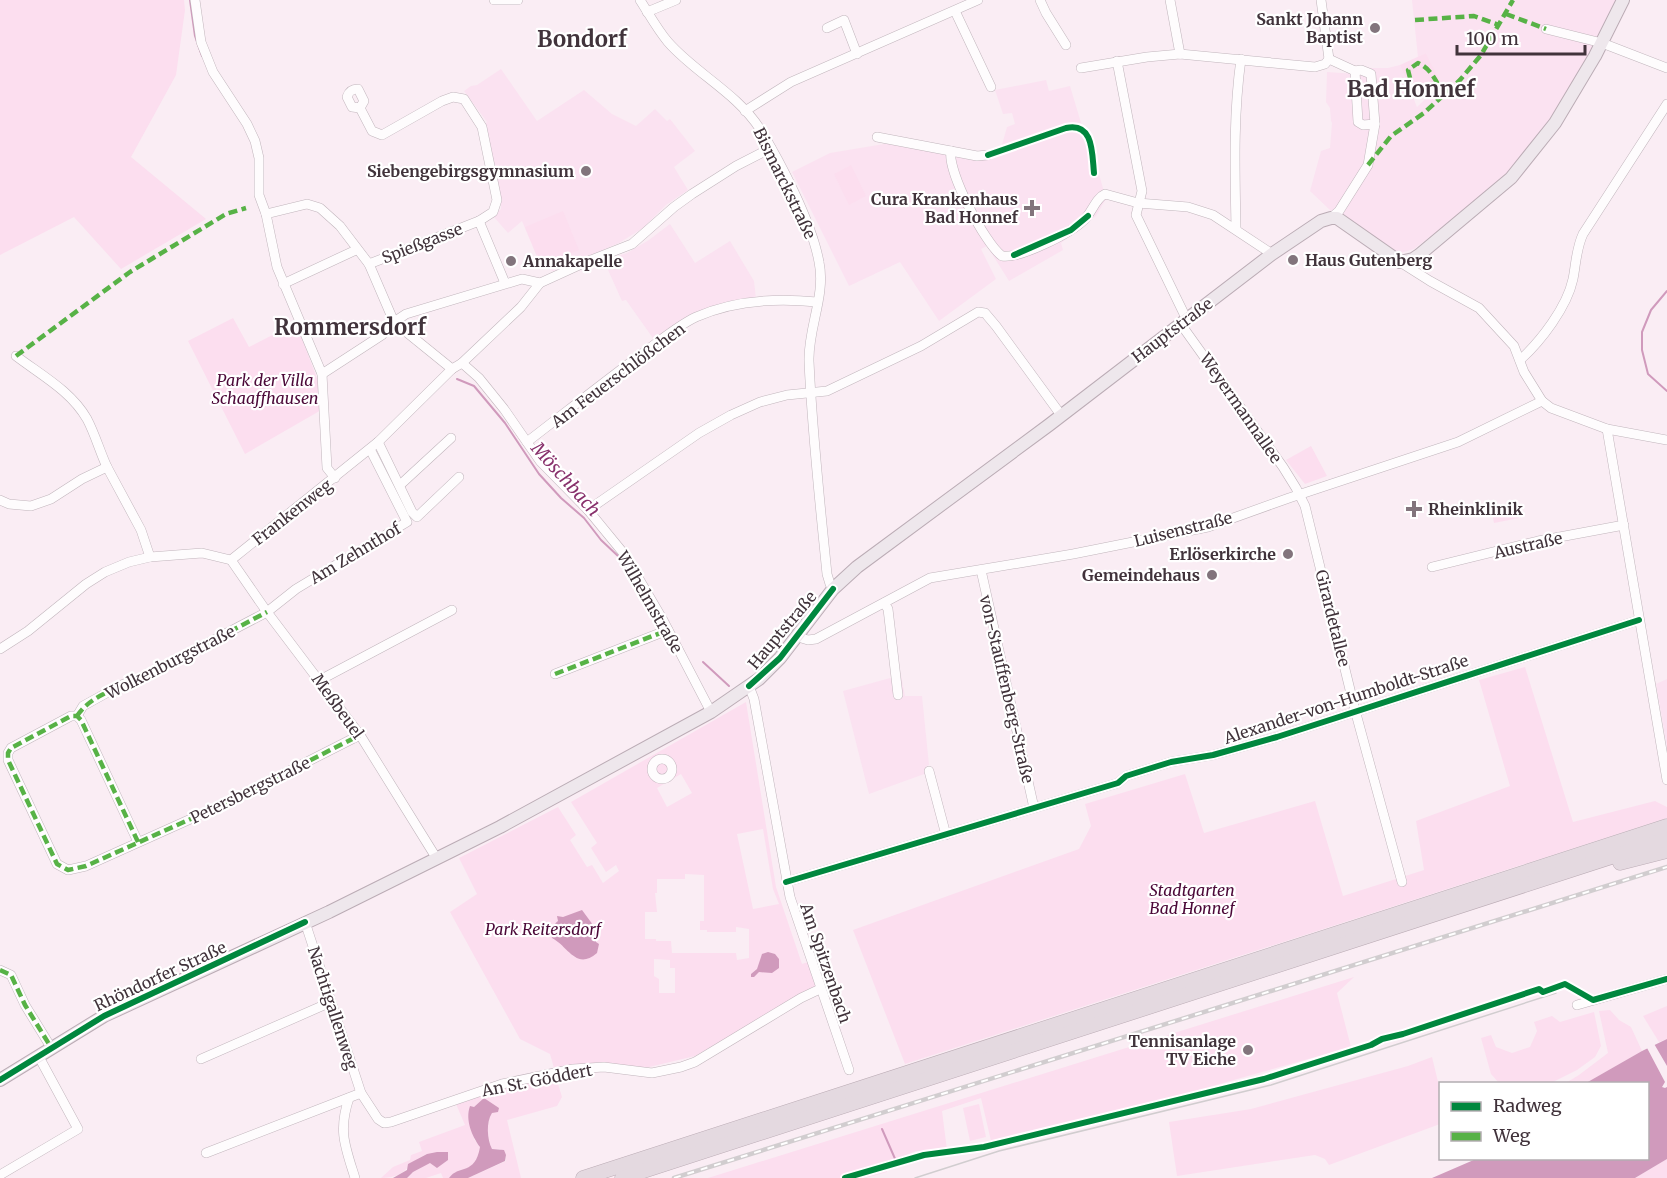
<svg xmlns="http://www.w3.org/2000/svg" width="1667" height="1178" font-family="Merriweather,serif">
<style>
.built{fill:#fbe2f1}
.green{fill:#fcdeef;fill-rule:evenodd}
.water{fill:#d09abc}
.pier{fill:#faedf4}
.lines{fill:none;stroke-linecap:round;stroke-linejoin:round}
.stream{stroke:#d09abc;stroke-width:2}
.minor-casing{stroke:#c1b5bc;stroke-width:10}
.major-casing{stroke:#bbacb5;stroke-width:14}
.highway-casing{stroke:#bbacb5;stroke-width:15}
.minor{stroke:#fefcfd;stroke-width:9}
.major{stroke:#eee7ec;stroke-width:12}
.highway{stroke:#e4d9e0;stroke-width:14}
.tram{stroke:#d1cdcf;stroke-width:1.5}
.rail-casing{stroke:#d1cdcf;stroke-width:4.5}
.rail{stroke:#fff;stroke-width:2;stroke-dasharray:7;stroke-linecap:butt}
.quiet{stroke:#57b246;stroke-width:4.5;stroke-dasharray:9 4.5;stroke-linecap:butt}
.cycleway-casing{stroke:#fff;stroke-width:10}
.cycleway{stroke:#00873e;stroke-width:6}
.poi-dot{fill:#82747c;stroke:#fff;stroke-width:2}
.labels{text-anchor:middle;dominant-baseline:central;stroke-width:4.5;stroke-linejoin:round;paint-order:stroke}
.poi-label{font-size:16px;font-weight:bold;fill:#41333b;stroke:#fff;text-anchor:end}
.street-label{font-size:16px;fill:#41333b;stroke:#fff}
.park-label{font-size:16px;font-style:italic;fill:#4b0838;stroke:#fff}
.water-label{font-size:18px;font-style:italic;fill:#88316c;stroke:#fff}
.district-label{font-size:22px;font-weight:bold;fill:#41333b;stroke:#fff}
</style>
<rect width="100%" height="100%" fill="#faedf4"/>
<g class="built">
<polygon points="1412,0 1616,0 1593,50 1538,138 1499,184 1414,249 1397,254 1331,211 1310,191 1321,151 1330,148 1332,123 1331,121 1330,108 1326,102 1327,72 1371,75 1371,68 1388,68 1400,65 1417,107 1441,84 1426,53 1418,57"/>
<polygon points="501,69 537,121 584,90 612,114 636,126 655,109 667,121 670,119 695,151 674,167 688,190 666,205 643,228 619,243 553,271 541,266 522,221 508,233 493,216 501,209 501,199 485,124 487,122 464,91 471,86 477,85"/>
<polygon points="1046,80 1049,91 1070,86 1082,126 1091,133 1097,167 1106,199 1096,216 1061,243 1063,250 1009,281 987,246 981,249 996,279 939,321 900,262 849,286 792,172 830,153 890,143 967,159 984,159 1002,154 1001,148 1007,127 1015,124 1012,113 1003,114 995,90"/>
<polygon points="670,224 695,263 730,241 754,281 756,299 722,305 655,341 626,300 622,301 604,261 627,253 649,240"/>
<polygon points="901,675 905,696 922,696 929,765 926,766 927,773 869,794 843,691"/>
<polygon points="1667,679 1667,747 1656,684"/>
</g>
<g class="green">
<polygon points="0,0 184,0 185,10 176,75 131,157 206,219 121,269 74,217 0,255"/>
<polygon points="1426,53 1440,81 1420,98 1413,83 1406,80 1400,65"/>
<polygon points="851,165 866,196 849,205 834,174"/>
<polygon points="563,211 579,250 541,266 525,227"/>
<polygon points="233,318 249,347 296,323 318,381 323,409 245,454 188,341"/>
<polygon points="1311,446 1327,476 1305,484 1286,460"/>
<polygon points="1517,504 1519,518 1494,523 1491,509"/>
<polygon points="1525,667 1573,822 1655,801 1667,807 1667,818 905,1064 853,930 1079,849 1091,826 1085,804 1185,774 1204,833 1315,801 1343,896 1424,870 1416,821 1510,786 1479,680"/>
<path d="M746,702L776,887L802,964L808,962L816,987L695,1056L641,1069L601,1062L554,1068L550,1054L520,1039L450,912L477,894L459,858L558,807L576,835L570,840L587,867L592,865L603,883L619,871L616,865L606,872L591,848L597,843L571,802ZM681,774L692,793L667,807L657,788ZM763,829L773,889L779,904L753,909L737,834ZM685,874L704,875V921H700V930H707V932H736V927L749,929V958L737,960L736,953H672L671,941H656V939H645V912H657L655,893H657V879H685ZM654,959L670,960V968H675V993H659V979L654,976Z"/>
<polygon points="1354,977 1337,993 1351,1047 1141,1106 991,1141 981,1098 942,1111 947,1150 916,1151 887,1163 887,1172 865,1178 708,1178"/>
<polygon points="1667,1006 1667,1039 1659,1042 1643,1016"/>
<polygon points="1610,1010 1619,1020 1631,1027 1642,1051 1586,1083 1564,1084 1579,1075 1608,1053 1599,1011"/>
<polygon points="1594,1012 1601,1046 1595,1057 1577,1070 1551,1083 1499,1083 1491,1074 1481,1038 1491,1035 1496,1047 1512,1053 1530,1047 1537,1031 1534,1022 1552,1016 1560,1022"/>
<polygon points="1432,1057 1440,1090 1440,1124 1329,1165 1325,1159 1315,1155 1177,1176 1169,1122 1251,1109 1408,1066"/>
<path d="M556,1077L562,1097L557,1106L507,1120L521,1178H468L506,1161V1155L500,1149H492C487,1139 486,1122 492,1113L479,1103L474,1107V1139L480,1147C476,1176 459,1164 449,1178H443L441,1173L426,1178H407L413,1172L430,1162L427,1154C405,1163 408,1178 381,1178L393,1167L410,1160L411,1155L422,1151L419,1142L465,1125L456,1104L495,1091Z"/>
<polygon points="979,1104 986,1137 970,1141 963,1108"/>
<polygon points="1667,1159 1667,1178 1635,1178"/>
</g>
<g class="water">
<path d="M582,910L596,929V942L599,944L597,953C576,971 568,946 552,938C550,929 551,927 558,921L557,916L563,917Z"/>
<polygon points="768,952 775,954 779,959 779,968 772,973 759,972 754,977 751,977 751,974 757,969 762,954"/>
<polygon points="1667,1039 1667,1159 1635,1178 1432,1178 1476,1159 1648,1158 1648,1084 1586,1083 1642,1051"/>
<path d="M484,1098L499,1108L498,1112L492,1113C486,1122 487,1139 492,1149L504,1150L506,1155L505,1161L468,1178H449C459,1164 475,1176 480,1147C472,1136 465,1120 470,1106L474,1107Z"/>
<polygon points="437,1152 448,1152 448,1160 437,1168 430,1163 413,1172 407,1178 393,1178 407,1170 408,1164 427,1154"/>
</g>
<polygon class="pier" points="1653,1042 1667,1066 1667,1087 1665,1088 1662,1087 1665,1082 1646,1046"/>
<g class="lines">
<g class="stream">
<polyline points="190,0 195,36 202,56"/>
<polyline points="1667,291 1651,310 1642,332 1642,350 1648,374 1667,391"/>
<polyline points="457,379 474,386 505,423 539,474 561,498 584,518 601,540 618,556 643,594 647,605"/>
<polyline points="703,662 729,686"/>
<polyline points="882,1129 896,1161"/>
</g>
<defs>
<g id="minor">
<polyline points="195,0 201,42 213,72 247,124 255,141 259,158 259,195 266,214 277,267 322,374 327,468 335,478"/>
<polyline points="494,0 518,0"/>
<path d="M640,0C649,14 657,29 668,42C695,73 737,93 760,129C781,163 812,223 819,262C826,295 808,328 809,361C812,432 820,503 827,574L830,584L833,589"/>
<polyline points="1040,0 1046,13 1066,45"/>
<polyline points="1170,0 1180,54"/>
<polyline points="1321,0 1329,59"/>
<polyline points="955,11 991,87"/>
<polyline points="647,12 676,0"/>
<polyline points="827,28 844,20 857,54"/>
<polyline points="1546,29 1602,43 1667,68"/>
<polyline points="1329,59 1355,71 1361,70 1371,74 1375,124 1368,165 1339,211 1331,218"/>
<polyline points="1117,61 1142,191 1136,215 1186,318"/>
<polyline points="1081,68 1147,57 1180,54 1315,67 1325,64 1329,59"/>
<polyline points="1355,71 1358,122 1363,125 1375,124"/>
<path d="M360,108L352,107L347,97C349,91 352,89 358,89L364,101L360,108L372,131L382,135L442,101L453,97L464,99L482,127L497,200L493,212L479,221"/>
<polyline points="745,111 791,82 978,0"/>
<polyline points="877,137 977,156 988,155"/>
<path d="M951,151C947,171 985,244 1002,256C1020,259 1071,233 1084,220C1092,212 1096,198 1105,194L1138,203L1188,207L1213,215L1272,254"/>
<polyline points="266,214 307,204 320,208 340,226 369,264 394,322 452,369"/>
<path d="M1236,229C1235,172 1233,116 1241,59"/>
<polyline points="1400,262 1430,281 1479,308 1514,346 1524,372 1542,401 1551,408 1607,429 1667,440"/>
<polyline points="369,264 479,221 505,283"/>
<polyline points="283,284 356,250"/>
<polyline points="1180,323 1283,467 1296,488 1305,506 1355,710 1402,882"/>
<path d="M16,356C41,375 71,391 87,419C95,434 100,452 107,467"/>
<path d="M1520,360C1541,341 1567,307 1573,279C1576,264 1576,249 1583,234L1667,104"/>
<polyline points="462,363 479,378 504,409 540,461 588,510 625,555 663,620 711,712"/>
<polyline points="322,374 382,335 394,322 406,314 522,279 540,283 586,262 632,244 674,207 692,194 736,166 771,148"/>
<polyline points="1607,429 1667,780"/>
<polyline points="378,442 412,512 417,517 459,477"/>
<path d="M527,442C566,412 604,382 643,353C660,341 677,326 696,317C734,300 777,298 817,302"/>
<polyline points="400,485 451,438"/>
<polyline points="0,500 9,504 31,506 51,499 82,479 107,467 141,530 150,557"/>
<polyline points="588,510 699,433 731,415 760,402 787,395 827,391 921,346 978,312 985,313 996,326 1061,415"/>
<polyline points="231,560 378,442 452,369 462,363 521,307 540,283"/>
<polyline points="231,560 267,612 360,735 437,859"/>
<polyline points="1432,567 1538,541 1624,525"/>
<polyline points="981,570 1034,808"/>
<polyline points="884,603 888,609 898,695"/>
<polyline points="798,637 808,640 816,639 930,578 1073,554 1208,527 1289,498 1458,442 1542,401"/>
<polyline points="0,649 28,631 86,584 105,572 129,562 150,557 202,553 231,560"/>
<polyline points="555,674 668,630"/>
<polyline points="320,680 452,610"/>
<polyline points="749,686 754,699 790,897 849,1070"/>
<polyline points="77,716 83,706 119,686 145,676 267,612 296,589 407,522 370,449"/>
<circle cx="662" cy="769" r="10"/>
<polyline points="929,771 946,835"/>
<polyline points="138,842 81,720 77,716 71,716 11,748 8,753 8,760 57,864 68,870 86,866 224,804 360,735"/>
<polyline points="786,882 1118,783 1126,776 1171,762 1213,755 1277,737 1639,620"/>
<polyline points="305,922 361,1093 378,1119 384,1123 391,1122 502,1084 573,1069 604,1067 652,1073 681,1067 695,1062 801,998 820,989"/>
<polyline points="0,970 11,975 25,1005 52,1049"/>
<polyline points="1577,1005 1667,979"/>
<polyline points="201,1059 331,1002"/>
<path d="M349,1098C338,1131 345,1146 355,1178"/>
<polyline points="206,1153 361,1093"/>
<polyline points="0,1175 78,1129 39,1057"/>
</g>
<polyline id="major" points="0,1080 104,1016 329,912 500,827 711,712 759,679 780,658 833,589 857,567 1049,425 1272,254 1321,221 1331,218 1337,218 1400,262 1413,259 1419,255 1511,178 1555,123 1595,56 1623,0"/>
<g id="highway">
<polyline points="1620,863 1667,851"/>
<polyline points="583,1178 1667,826"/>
<polyline points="622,1178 1667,839"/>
</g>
</defs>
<use href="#minor" class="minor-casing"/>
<use href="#major" class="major-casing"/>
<use href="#highway" class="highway-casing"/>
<use href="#minor" class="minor"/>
<use href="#major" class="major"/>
<use href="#highway" class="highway"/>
<polyline class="tram" points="915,1178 999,1151 1271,1085 1556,993"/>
<defs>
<polyline id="rail" points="674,1178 1667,867"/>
</defs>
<use href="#rail" class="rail-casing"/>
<use href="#rail" class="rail"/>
<g class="quiet">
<polyline points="1506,14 1546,29"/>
<polyline points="1415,20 1474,16 1499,25"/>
<path d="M1410,78L1408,70L1418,63C1432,69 1437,83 1444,96"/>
<polyline points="1368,165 1391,136 1424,113 1460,80 1481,55 1513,0"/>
<polyline points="16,356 130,272 226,214 246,208"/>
<polyline points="555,674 668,630"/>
<path d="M77,716C92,693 124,687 147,675C187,654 227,633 267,612"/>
<polyline points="138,842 81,720 77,716 71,716 11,748 8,753 8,760 57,864 68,870 86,866 224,804 360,735"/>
<polyline points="0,970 11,975 25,1005 52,1049"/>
</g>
<defs>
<g id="cycleway">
<path d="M988,155L1066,128C1094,122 1092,154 1094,173"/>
<polyline points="1014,255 1071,230 1088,216"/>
<polyline points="749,686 780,658 833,589"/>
<polyline points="786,882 1118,783 1126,776 1171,762 1213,755 1277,737 1639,620"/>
<polyline points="0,1080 104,1016 305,922"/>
<polyline points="845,1178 924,1155 984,1147 1264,1079 1371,1045 1382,1039 1403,1034 1539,989 1543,992 1565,984 1593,1000 1667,979"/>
</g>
</defs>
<use href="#cycleway" class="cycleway-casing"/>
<use href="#cycleway" class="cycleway"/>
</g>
<g class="poi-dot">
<circle cx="1375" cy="28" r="6"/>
<circle cx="586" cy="171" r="6"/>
<path d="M1029 199h6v6h6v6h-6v6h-6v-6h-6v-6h6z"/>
<circle cx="1293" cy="260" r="6"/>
<circle cx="511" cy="261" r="6"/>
<path d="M1411 500h6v6h6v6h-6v6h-6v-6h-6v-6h6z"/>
<circle cx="1288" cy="554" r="6"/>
<circle cx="1212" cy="575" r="6"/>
<circle cx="1248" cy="1050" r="6"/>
</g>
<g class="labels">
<g class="poi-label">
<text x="1363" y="19">Sankt Johann<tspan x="1363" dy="18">Baptist</tspan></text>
<text x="574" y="171">Siebengebirgsgymnasium</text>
<text x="1018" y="199">Cura Krankenhaus<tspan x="1018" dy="18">Bad Honnef</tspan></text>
<text x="1305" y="260" text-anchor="start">Haus Gutenberg</text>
<text x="523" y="261" text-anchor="start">Annakapelle</text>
<text x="1428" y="509" text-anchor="start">Rheinklinik</text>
<text x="1276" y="554">Erlöserkirche</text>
<text x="1200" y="575">Gemeindehaus</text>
<text x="1236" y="1041">Tennisanlage<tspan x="1236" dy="18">TV Eiche</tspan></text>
</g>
<g class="street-label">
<text transform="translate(785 183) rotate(64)">Bismarckstraße</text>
<text transform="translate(422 243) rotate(-21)">Spießgasse</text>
<text transform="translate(1172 330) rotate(-37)">Hauptstraße</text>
<text transform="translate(618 375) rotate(-37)">Am Feuerschlößchen</text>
<text transform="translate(1241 408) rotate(55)">Weyermannallee</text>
<text transform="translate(292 512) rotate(-38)">Frankenweg</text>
<text transform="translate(1183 529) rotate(-14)">Luisenstraße</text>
<text transform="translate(1528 545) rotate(-13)">Austraße</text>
<text transform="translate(355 553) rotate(-31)">Am Zehnthof</text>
<text transform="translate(650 602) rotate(60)">Wilhelmstraße</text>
<text transform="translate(1333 618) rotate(76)">Girardetallee</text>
<text transform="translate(782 630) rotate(-50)">Hauptstraße</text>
<text transform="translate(170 662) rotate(-27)">Wolkenburgstraße</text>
<text transform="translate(1007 689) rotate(77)">von-Stauffenberg-Straße</text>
<text transform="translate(1346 699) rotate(-18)">Alexander-von-Humboldt-Straße</text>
<text transform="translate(338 706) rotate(54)">Meßbeuel</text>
<text transform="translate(250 790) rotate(-26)">Petersbergstraße</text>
<text transform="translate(826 963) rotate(71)">Am Spitzenbach</text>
<text transform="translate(160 976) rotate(-25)">Rhöndorfer Straße</text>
<text transform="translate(333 1008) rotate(72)">Nachtigallenweg</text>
<text transform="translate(537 1080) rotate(-11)">An St. Göddert</text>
</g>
<g class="park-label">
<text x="265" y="380">Park der Villa<tspan x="265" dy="18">Schaaffhausen</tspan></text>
<text x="1192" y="890">Stadtgarten<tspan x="1192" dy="18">Bad Honnef</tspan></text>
<text x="543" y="929">Park Reitersdorf</text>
</g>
<g class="water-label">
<text transform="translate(566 479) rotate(48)">Möschbach</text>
</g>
<g class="district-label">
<text x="582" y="39">Bondorf</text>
<text x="1411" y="89">Bad Honnef</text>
<text x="350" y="327">Rommersdorf</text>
</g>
</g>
<rect x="1439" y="1082" width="210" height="78" fill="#ffffff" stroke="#b3adb1" stroke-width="1.5"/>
<rect x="1451" y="1102" width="30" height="9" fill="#00873e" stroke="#b3adb1" stroke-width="1.5"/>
<text x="1493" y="1112" font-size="18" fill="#41333b">Radweg</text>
<rect x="1451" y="1132" width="30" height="9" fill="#57b246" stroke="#b3adb1" stroke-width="1.5"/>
<text x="1493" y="1142" font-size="18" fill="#41333b">Weg</text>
<path d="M1457 45v9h128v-9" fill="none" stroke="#41333b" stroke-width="3"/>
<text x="1466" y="45" font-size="18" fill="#41333b" stroke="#ffffff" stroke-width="4.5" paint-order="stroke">100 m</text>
</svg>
